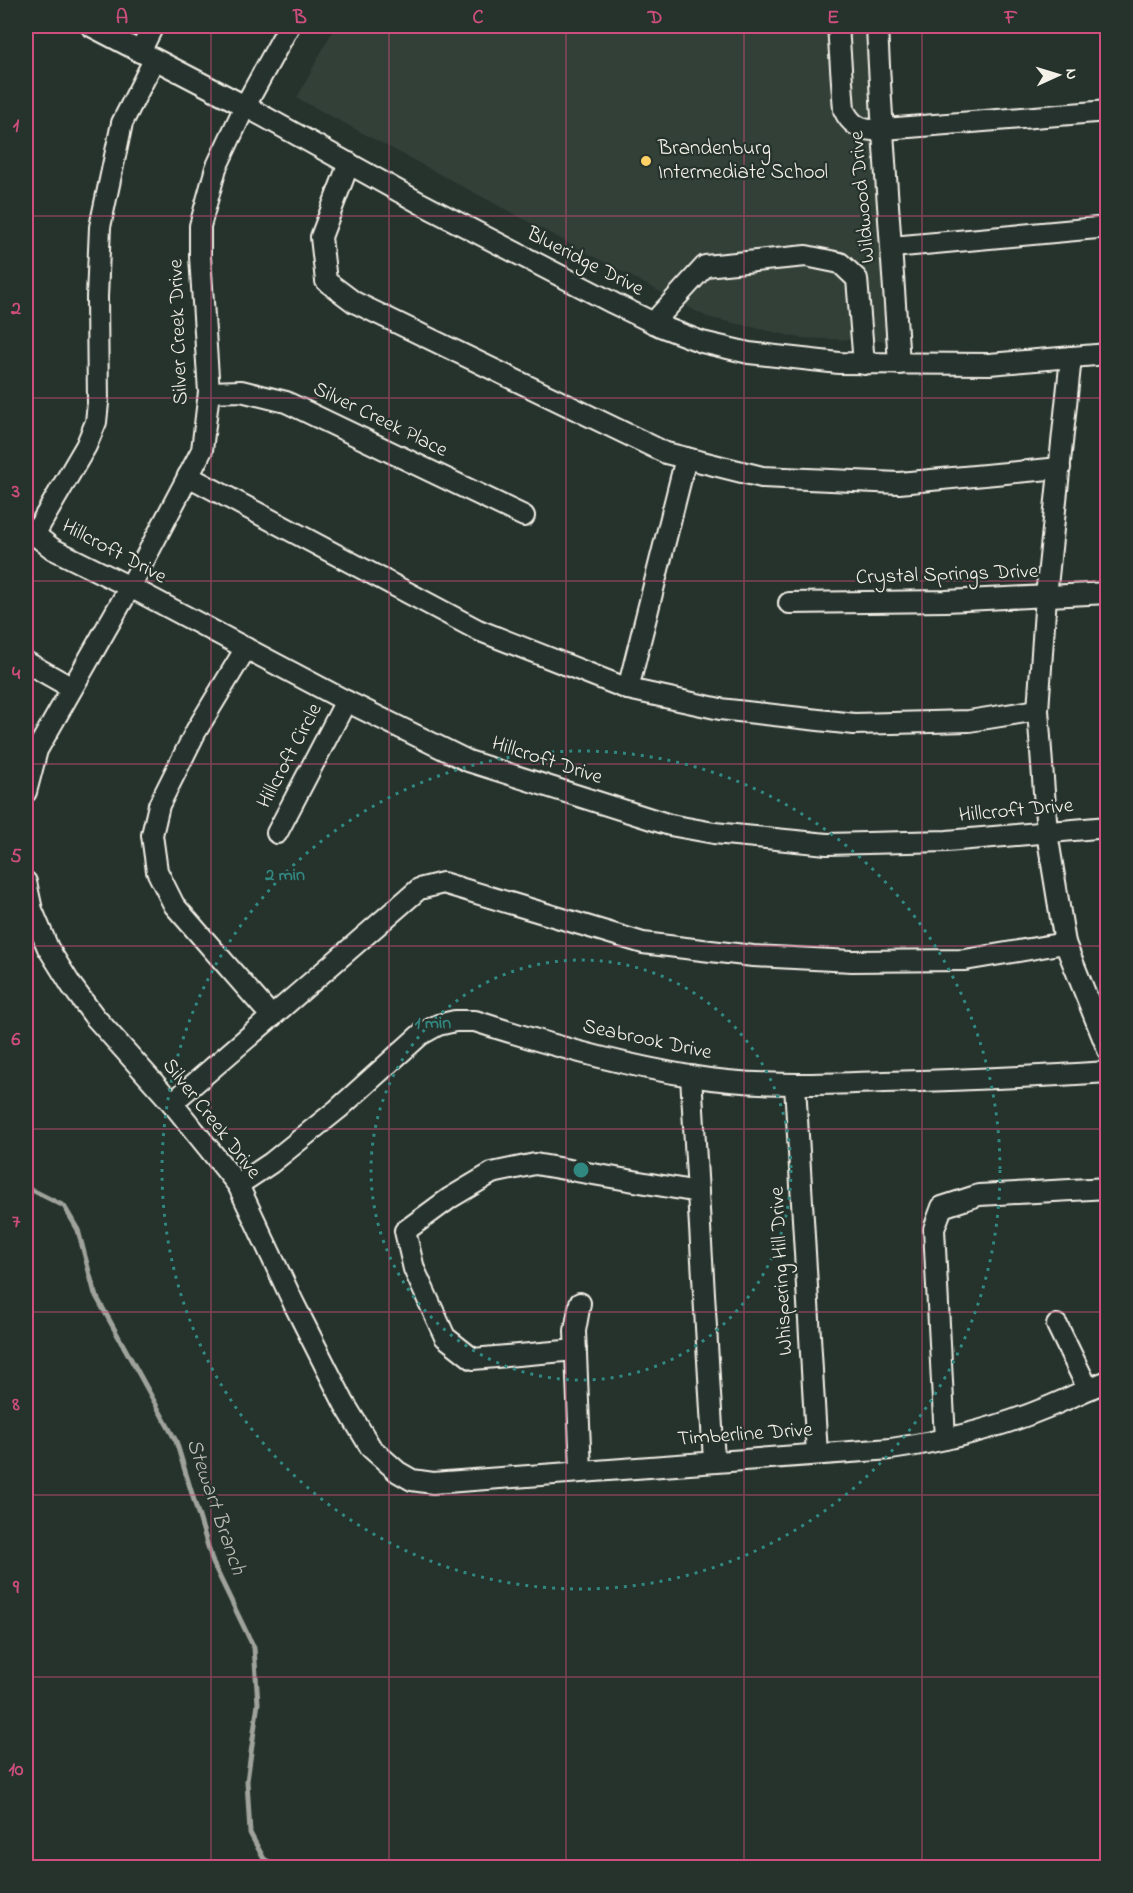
<svg xmlns="http://www.w3.org/2000/svg" width="1133" height="1893" font-family="'Indie Flower',sans-serif">
<style>
.built{fill:#333f39}
.lines{fill:none;stroke-linecap:round;stroke-linejoin:round}
.stream{stroke:#9fa39b;stroke-width:5}
.minor-casing{stroke:#f4f1e8;stroke-width:24}
.minor{stroke:#26332d;stroke-width:20}
.grid{fill:none;stroke:#ce4e7e;stroke-width:1.5;stroke-opacity:0.55}
.ring{fill:none;stroke:#318880;stroke-width:3;stroke-dasharray:3 6}
.poi-dot{fill:#ffd166;stroke:#26332d;stroke-width:2}
.labels{text-anchor:middle;dominant-baseline:central;stroke-width:4.5;stroke-linejoin:round;paint-order:stroke}
.poi-label{font-size:21px;fill:#f4f1e8;stroke:#26332d;text-anchor:start}
.street-label{font-size:21px;fill:#f4f1e8;stroke:#26332d}
.water-label{font-size:22px;font-style:italic;fill:#bcbdb5;stroke:#26332d}
.centre{fill:#318880;stroke:#26332d;stroke-width:3}
.ring-label{font-size:18px;text-anchor:middle;font-weight:bold;fill:#318880;stroke:#26332d;stroke-width:4.5;stroke-linejoin:round;paint-order:stroke}
.neatline{fill:none;stroke:#ce4e7e;stroke-width:2}
.grid-label{font-size:20px;text-anchor:middle;font-weight:bold;fill:#ce4e7e}
</style>
<rect width="100%" height="100%" fill="#26332d"/>
<filter id="ink" filterUnits="userSpaceOnUse"><feTurbulence type="fractalNoise" baseFrequency=".0167" numOctaves="2"/><feDisplacementMap in="SourceGraphic" scale="12" xChannelSelector="R" yChannelSelector="G"/><feConvolveMatrix kernelMatrix="1 2 1 2 8 2 1 2 1" color-interpolation-filters="sRGB"/></filter>
<g filter="url(#ink)">
<polygon class="built" points="335,26 867,26 890,341 800,338 707,317 297,98"/>
<g class="lines">
<polyline class="stream" points="26,1187 64,1206 78,1230 95,1294 176,1441 213,1563 254,1648 258,1703 247,1781 250,1833 264,1859 280,1868"/>
<defs>
<g id="minor">
<polyline points="91,26 245,106 420,203 613,303 660,326 702,342 749,353 839,363 989,364 1108,354"/>
<path d="M838,26L844,110C850,123 858,129 872,130L1108,111"/>
<path d="M877,26C882,139 892,251 899,364"/>
<polyline points="140,52 153,26"/>
<polyline points="349,163 321,237 326,281 354,302 666,453 762,477 899,483 1060,468"/>
<polyline points="892,247 1108,227"/>
<polyline points="653,323 705,266 806,256 840,263 857,279 864,364"/>
<polyline points="1071,357 1046,596 1038,710 1047,833 1065,943 1108,1050"/>
<polyline points="209,392 241,391 286,402 524,516"/>
<polyline points="188,476 478,630 628,689 720,709 854,724 969,721 1038,710"/>
<polyline points="26,528 53,549 130,587 346,701 468,761 670,825 714,833 827,844 947,841 1108,827"/>
<polyline points="34,535 86,446 96,422 98,403 97,297 100,227 122,123 154,60"/>
<polyline points="789,603 946,601 1108,593"/>
<polyline points="246,648 196,731 159,805 152,835 157,871 174,905 272,1017"/>
<polyline points="26,662 72,688"/>
<polyline points="628,689 686,458"/>
<polyline points="26,792 37,750 130,587 202,450 209,392 200,257 200,226 216,168 245,106 289,26"/>
<polyline points="277,833 346,701"/>
<path d="M26,882L32,910L48,948L71,985L94,1016L172,1103L238,1185L294,1304L344,1403L371,1448L398,1472L412,1480L433,1483L891,1449C945,1441 998,1428 1048,1407C1068,1399 1087,1389 1108,1381"/>
<polyline points="691,1076 714,1461"/>
<polyline points="795,1085 817,1454"/>
<polyline points="172,1103 419,889 443,883 643,943 753,956 852,961 965,960 1065,943"/>
<path d="M238,1185L271,1163L338,1109L420,1035L438,1025L455,1021H475C546,1044 617,1064 690,1076C755,1087 820,1084 885,1082C960,1080 1033,1077 1108,1072"/>
<polyline points="580,1303 575,1331 581,1471"/>
<polyline points="1057,1325 1088,1389"/>
<polyline points="576,1350 473,1359 445,1337 414,1269 405,1231 450,1198 492,1173 535,1164 698,1192"/>
<polyline points="945,1439 934,1229 942,1207 979,1195 1108,1188"/>
</g>
</defs>
<use href="#minor" class="minor-casing"/>
<use href="#minor" class="minor"/>
</g>
</g>
<path class="grid" d="M211,26V1868M389,26V1868M566,26V1868M744,26V1868M922,26V1868M26,216H1108M26,398H1108M26,581H1108M26,764H1108M26,946H1108M26,1129H1108M26,1312H1108M26,1495H1108M26,1677H1108"/>
<g class="ring">
<circle cx="581" cy="1170" r="210"/>
<circle cx="581" cy="1170" r="419"/>
</g>
<circle class="poi-dot" cx="646" cy="161" r="6"/>
<g class="labels">
<g class="poi-label">
<text x="658" y="149">Brandenburg<tspan x="658" dy="24">Intermediate School</tspan></text>
</g>
<g class="street-label">
<text transform="translate(863 197) rotate(-95)">Wildwood Drive</text>
<text transform="translate(585 262) rotate(27)">Blueridge Drive</text>
<text transform="translate(179 332) rotate(-92)">Silver Creek Drive</text>
<text transform="translate(380 420) rotate(26)">Silver Creek Place</text>
<text transform="translate(114 552) rotate(28)">Hillcroft Drive</text>
<text transform="translate(947 575) rotate(-2)">Crystal Springs Drive</text>
<text transform="translate(290 756) rotate(-62)">Hillcroft Circle</text>
<text transform="translate(547 761) rotate(18)">Hillcroft Drive</text>
<text transform="translate(1016 811) rotate(-5)">Hillcroft Drive</text>
<text transform="translate(647 1040) rotate(12)">Seabrook Drive</text>
<text transform="translate(211 1119) rotate(52)">Silver Creek Drive</text>
<text transform="translate(782 1271) rotate(-93)">Whispering Hill Drive</text>
<text transform="translate(745 1435) rotate(-4)">Timberline Drive</text>
</g>
<g class="water-label">
<text transform="translate(215 1507) rotate(71)">Stewart Branch</text>
</g>
</g>
<circle cx="581" cy="1170" r="9" class="centre"/>
<g class="ring-label">
<text x="285" y="880">2 min</text>
<text x="433" y="1028">1 min</text>
</g>
<rect width="1133" height="1893" fill="none" stroke="#26332d" stroke-width="66"/>
<g transform="translate(1058 75) rotate(86)" stroke="#26332d" stroke-width="4.5" paint-order="stroke">
<path d="M0-4.5L10 22L0 15L-10 22Z" fill="#f4f1e8"/>
<text y="-9" font-size="16" font-weight="bold" text-anchor="middle" fill="#f4f1e8">N</text>
</g>
<rect x="33" y="33" width="1067" height="1827" class="neatline"/>
<g class="grid-label">
<text x="122" y="23">A</text>
<text x="300" y="23">B</text>
<text x="478" y="23">C</text>
<text x="655" y="23">D</text>
<text x="833" y="23">E</text>
<text x="1011" y="23">F</text>
<text x="16" y="131">1</text>
<text x="16" y="314">2</text>
<text x="16" y="497">3</text>
<text x="16" y="679">4</text>
<text x="16" y="862">5</text>
<text x="16" y="1045">6</text>
<text x="16" y="1227">7</text>
<text x="16" y="1410">8</text>
<text x="16" y="1593">9</text>
<text x="16" y="1775">10</text>
</g>
</svg>
